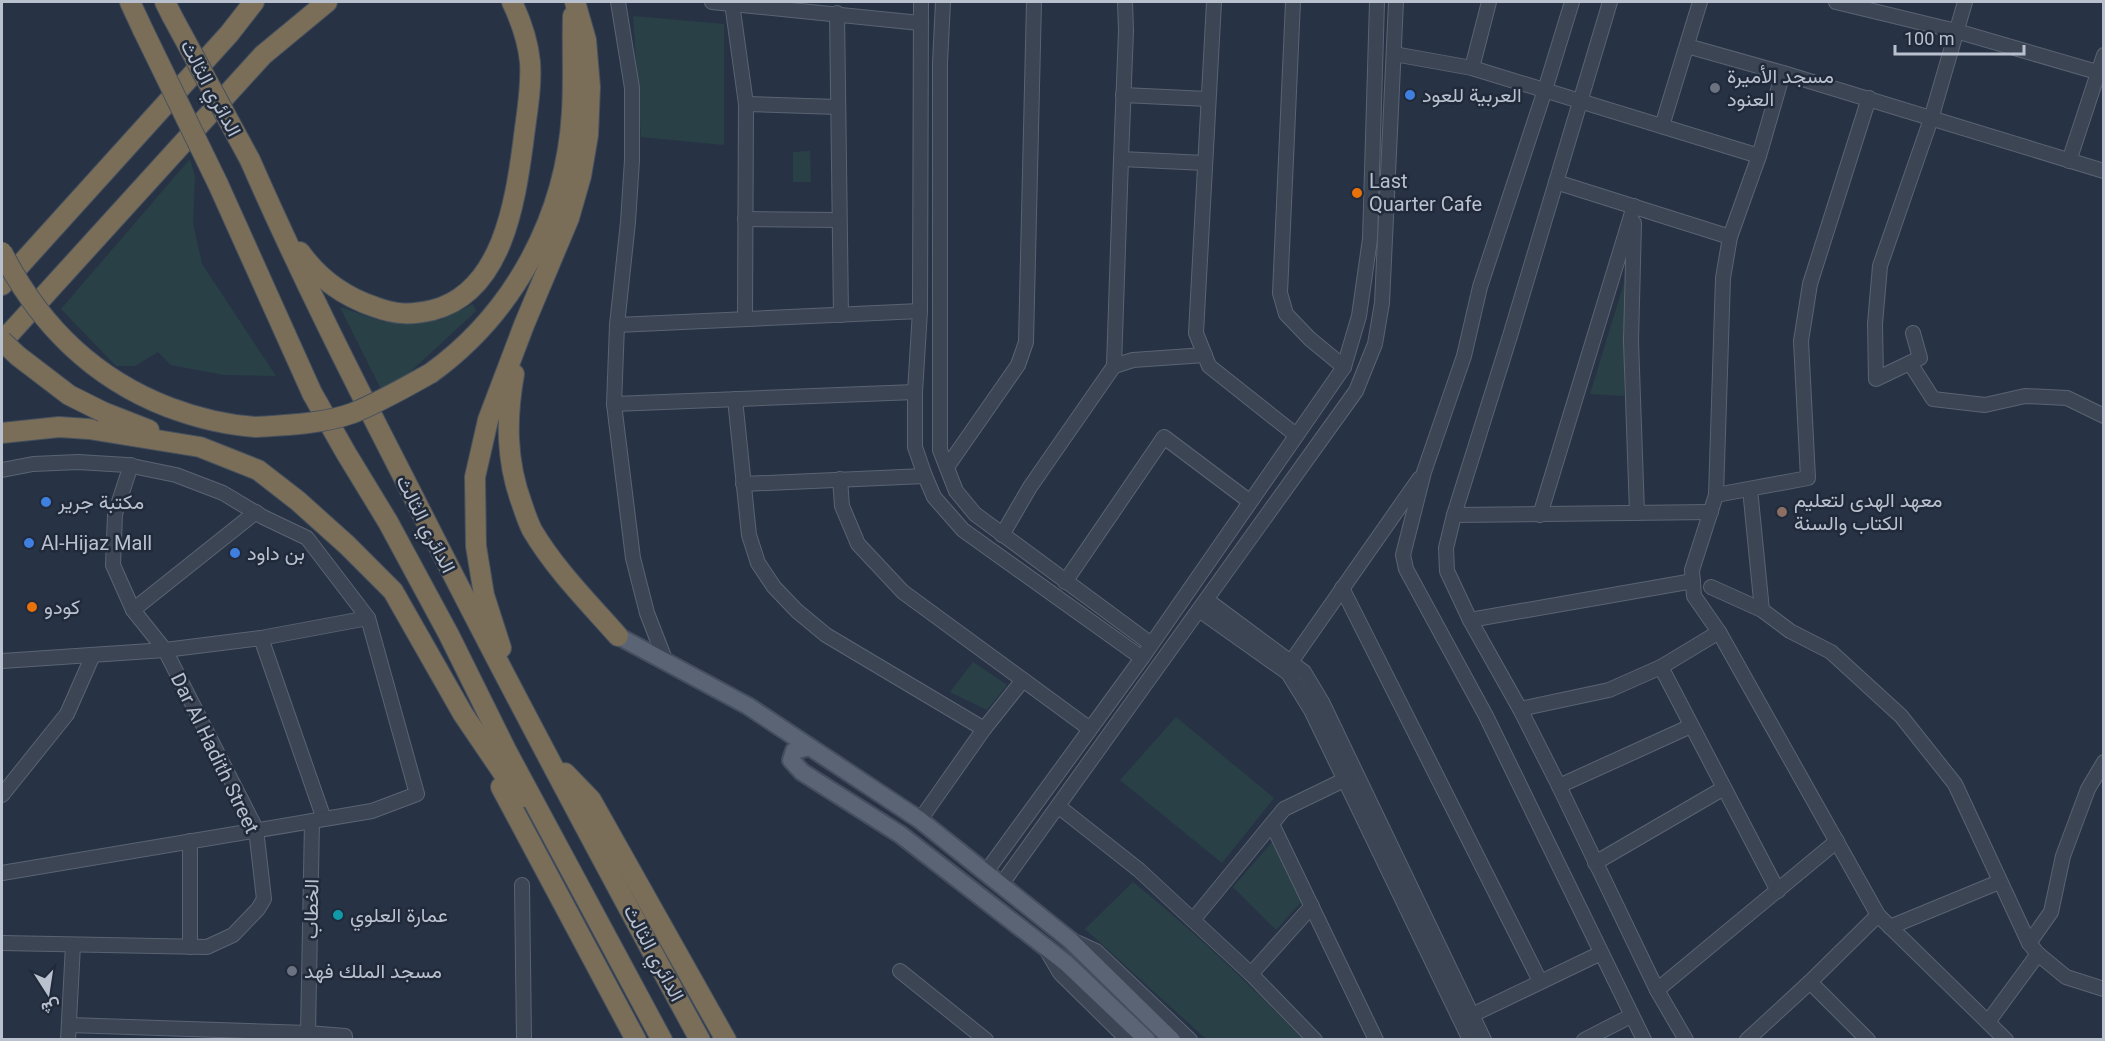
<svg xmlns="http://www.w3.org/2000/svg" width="2105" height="1041" font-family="Roboto,Vazirmatn,sans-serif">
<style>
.green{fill:#294146}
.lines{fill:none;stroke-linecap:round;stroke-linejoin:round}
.minor-casing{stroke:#5a6372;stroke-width:16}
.major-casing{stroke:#454e5e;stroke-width:20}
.highway-casing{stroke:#46505f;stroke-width:22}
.minor{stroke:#3c4554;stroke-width:14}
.major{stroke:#5a6474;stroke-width:16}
.highway{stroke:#7a6e58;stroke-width:20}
.highway-bridge-casing{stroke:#46505f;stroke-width:22;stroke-linecap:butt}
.highway-bridge{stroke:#7a6e58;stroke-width:20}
.worship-dot{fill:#6b7280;stroke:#202a3a;stroke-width:2}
.shop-dot{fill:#3f7fe0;stroke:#202a3a;stroke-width:2}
.food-dot{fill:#e8710a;stroke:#202a3a;stroke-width:2}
.education-dot{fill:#8d6e63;stroke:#202a3a;stroke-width:2}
.culture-dot{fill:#0f9aa8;stroke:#202a3a;stroke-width:2}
.labels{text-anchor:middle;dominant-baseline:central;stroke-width:5;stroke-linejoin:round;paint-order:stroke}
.poi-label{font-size:20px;fill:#b9c0ce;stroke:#202a3a;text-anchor:start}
.street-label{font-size:20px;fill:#b9c0ce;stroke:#202a3a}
</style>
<rect width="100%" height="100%" fill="#273345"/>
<g class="green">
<polygon points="633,16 724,24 724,145 641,137"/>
<polygon points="810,151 811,182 793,182 793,152"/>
<polygon points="190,159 195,177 193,223 202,264 276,376 224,375 171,365 158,352 135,366 116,366 61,309"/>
<polygon points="1624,283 1624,396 1590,394"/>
<polygon points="473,304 476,311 398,383 381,389 340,307 384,322 440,320"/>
<polygon points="973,662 1007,685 987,710 950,692"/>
<polygon points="1176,717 1274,798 1222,863 1120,780"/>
<polygon points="1273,841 1303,900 1276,930 1233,887"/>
<path d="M1133,882C1193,931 1249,983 1302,1039H1206L1085,929Z"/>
</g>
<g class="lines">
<defs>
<g id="minor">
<polyline points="618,2 632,88 632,160 628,222 617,325 614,404 633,558 647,613 666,662"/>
<polyline points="712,2 920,23"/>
<polyline points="921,2 920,311 915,392 915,447 925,476 934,497 963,530 1142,658"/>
<polyline points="943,2 940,63 940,450 956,491 975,514 1151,644"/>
<polyline points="1125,2 1126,31 1121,159 1205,163"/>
<polyline points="1214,2 1196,333 1209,366 1296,435"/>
<polyline points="1293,2 1280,293 1286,314 1310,339 1344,367"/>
<polyline points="1572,2 1545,90 1480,287 1464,356 1424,472 1403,555 1406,569 1486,716 1644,1040"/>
<polyline points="1610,2 1510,336 1454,515 1446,548 1447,571 1470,620 1520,709 1559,786 1657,990 1686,1040"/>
<polyline points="1836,2 1956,31 2104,74"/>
<polyline points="732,3 746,104 745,319"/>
<polyline points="837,13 841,315"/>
<polyline points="1687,46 1783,73"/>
<polyline points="1394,54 1472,68 1759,156"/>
<polyline points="1472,68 1489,2"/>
<polyline points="1123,95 1208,99"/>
<polyline points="746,104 838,107"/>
<polyline points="1662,126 1700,2"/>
<polyline points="2069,161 2104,55"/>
<polyline points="1556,182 1730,237"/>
<polyline points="745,219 839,220"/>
<polyline points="1634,223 1631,341 1637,513"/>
<polyline points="617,325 920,311"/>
<polyline points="1913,333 1920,358 1876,379 1875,324 1880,266 1931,119 1965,2"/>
<polyline points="1910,363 1933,399 1985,405 2025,396 2067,398 2104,416"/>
<polyline points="1114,366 1133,360 1205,355"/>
<polyline points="735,399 749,535 758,563 774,587 797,611 826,635 984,729"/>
<polyline points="614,404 915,392"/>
<polyline points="947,467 1018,365 1026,342 1034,2"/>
<polyline points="2,470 33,464 78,462 127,465 176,475 223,493 263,517 307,538 368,618"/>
<polyline points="840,479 842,506 858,544 903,592 1090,729"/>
<polyline points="743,484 925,476"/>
<polyline points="1750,489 1762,610 1790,631 1831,652 1901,716 1955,784 2029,943 2038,954 2066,977 2104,989"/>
<polyline points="1716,495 1808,478 1801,341 1810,284 1869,98"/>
<polyline points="1454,515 1711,512"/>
<polyline points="1540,515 1634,206"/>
<polyline points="1002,535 1030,487 1114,366 1121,159"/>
<polyline points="1065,582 1164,437 1249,501"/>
<polyline points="1711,587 1762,610"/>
<polyline points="1342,588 1540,981"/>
<polyline points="1207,600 1304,672 1322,702 1484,1040"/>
<polyline points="133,610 256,512"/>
<polyline points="1199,610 1288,673 1311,710 1470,1040"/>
<polyline points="1470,620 1693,581"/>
<polyline points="261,638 324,819"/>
<polyline points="2,661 165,650 261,638 368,618 417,794 372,811 2,873"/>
<polyline points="1291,662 1419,479"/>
<polyline points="1661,667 1778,891"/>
<polyline points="1520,709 1609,690 1661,667 1719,632"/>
<polyline points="1559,786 1691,726"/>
<polyline points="2,795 67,714 93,655"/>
<polyline points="1058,806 1139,870 1251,974 1315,1040"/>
<polyline points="920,820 984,729 1023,680"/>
<polyline points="1272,824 1376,1040"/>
<polyline points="190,841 190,947"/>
<polyline points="1595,863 1724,788"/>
<polyline points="986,872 1142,658 1344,367 1359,316 1370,239 1377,2"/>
<polyline points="522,885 524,1040"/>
<polyline points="1001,885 1356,391 1375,344 1382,303 1396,2"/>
<polyline points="1193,920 1284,809 1346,779"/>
<polyline points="1890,927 1999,882"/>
<polyline points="1074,941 1096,951 1190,1040"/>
<polyline points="2,943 207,947 233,935 258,909 264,899 256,829 165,650 133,610 113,565 115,514 131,465"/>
<polyline points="2029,943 2051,912 2063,856 2088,789 2104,762"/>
<polyline points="1047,951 1060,973 1128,1040"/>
<polyline points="900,971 986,1040"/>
<polyline points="1251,974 1312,906"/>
<polyline points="1810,982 1868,1040"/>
<polyline points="1657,990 1837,841"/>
<polyline points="1472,1015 1601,953"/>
<polyline points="1988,1022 2038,954"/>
<polyline points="69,1025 308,1033 345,1036 345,1040"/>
<polyline points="308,1033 312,821"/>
<polyline points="68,1040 73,945"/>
<polyline points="1584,1040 1631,1016"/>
<polyline points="1747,1040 1810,982 1878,915"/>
<polyline points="2006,1040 1878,915 1719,632 1694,596 1692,570 1716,495 1723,278 1730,237 1759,156 1783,73 2104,171"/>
</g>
<g id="major">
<polyline points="618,636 748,706 920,820 1070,940 1172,1040"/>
<polyline points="809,747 794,751 791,760 802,772 901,835 1066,963 1147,1040"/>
</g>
<g id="highway">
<polyline points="130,2 143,30"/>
<polyline points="165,2 172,16"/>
<path d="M250,160C299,272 354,381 410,490C503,675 601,858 700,1040"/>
<polyline points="218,184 312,393 346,453 388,522 449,635 506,750 662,1040"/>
<path d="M300,252C319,279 345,297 375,307C396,315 412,315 433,310C502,292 515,203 523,144C526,117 532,89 530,62C528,41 521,21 512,2"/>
<polyline points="2,285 229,34 254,2"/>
<polyline points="2,342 263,55 327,2"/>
<path d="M431,373C515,312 566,216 572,112C574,81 572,48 573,16"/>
<path d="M514,374C506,419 506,461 522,504C525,513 528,522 532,530C555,569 588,602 618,636"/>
<path d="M168,407C197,418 225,425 256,427"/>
<polyline points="103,412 149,430"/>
<polyline points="2,433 59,427 89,429 200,447 258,470 298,501 347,545 393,591 463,714 520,798"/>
<polyline points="501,648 484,595 476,546 475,477 488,420 524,325 569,218 581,176 588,135 590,87 586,40 575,2"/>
<polyline points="565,773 591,800 726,1040"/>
<polyline points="501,787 636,1040"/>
</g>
</defs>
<use href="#minor" class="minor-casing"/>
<use href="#major" class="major-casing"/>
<use href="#highway" class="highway-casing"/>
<use href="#minor" class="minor"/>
<use href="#major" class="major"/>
<use href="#highway" class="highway"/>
<defs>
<g id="highway-bridge">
<polyline points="172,16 250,160"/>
<polyline points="143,30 218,184"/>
<path d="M2,252C38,323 93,378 168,407"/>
<polyline points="2,341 18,356 69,395 103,412"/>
<path d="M256,427C288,425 322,424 353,413C380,402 406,387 431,373"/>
</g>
</defs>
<use href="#highway-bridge" class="highway-bridge-casing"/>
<use href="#highway-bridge" class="highway-bridge"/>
</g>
<g class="worship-dot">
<circle cx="1715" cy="88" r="6"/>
<circle cx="292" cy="971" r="6"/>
</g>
<g class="shop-dot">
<circle cx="1410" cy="95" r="6"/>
<circle cx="46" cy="502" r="6"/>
<circle cx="29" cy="543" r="6"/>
<circle cx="235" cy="553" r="6"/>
</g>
<g class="food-dot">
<circle cx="1357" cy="193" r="6"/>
<circle cx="32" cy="607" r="6"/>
</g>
<circle class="education-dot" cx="1782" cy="512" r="6"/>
<circle class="culture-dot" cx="338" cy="915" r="6"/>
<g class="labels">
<g class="poi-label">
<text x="1727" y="76">مسجد الأميرة<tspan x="1727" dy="23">العنود</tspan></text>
<text x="1422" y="95">العربية للعود</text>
<text x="1369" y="181">Last<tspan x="1369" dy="23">Quarter Cafe</tspan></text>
<text x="1794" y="500">معهد الهدى لتعليم<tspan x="1794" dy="23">الكتاب والسنة</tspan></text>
<text x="58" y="502">مكتبة جرير</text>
<text x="41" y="543">Al-Hijaz Mall</text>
<text x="247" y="553">بن داود</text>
<text x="44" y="607">كودو</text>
<text x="350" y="915">عمارة العلوي</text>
<text x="304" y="971">مسجد الملك فهد</text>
</g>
<g class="street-label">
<text transform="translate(211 88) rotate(62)">الدائري الثالث</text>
<text transform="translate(426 524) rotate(63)">الدائري الثالث</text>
<text transform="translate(215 753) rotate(64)">Dar Al Hadith Street</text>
<text transform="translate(311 909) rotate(-89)">الخطاب</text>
<text transform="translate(654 953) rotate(62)">الدائري الثالث</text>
</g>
</g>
<rect width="2105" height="1041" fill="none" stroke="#b9c0ce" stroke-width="6"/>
<g transform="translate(48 993) rotate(168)" stroke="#202a3a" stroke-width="4.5" paint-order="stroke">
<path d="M0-4.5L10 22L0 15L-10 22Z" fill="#b9c0ce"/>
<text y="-9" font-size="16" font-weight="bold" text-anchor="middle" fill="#b9c0ce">ش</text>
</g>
<path d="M1895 45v9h129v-9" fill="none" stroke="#b9c0ce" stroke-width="3"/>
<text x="1904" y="45" font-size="18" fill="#b9c0ce" stroke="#202a3a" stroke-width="4.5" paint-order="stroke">100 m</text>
</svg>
